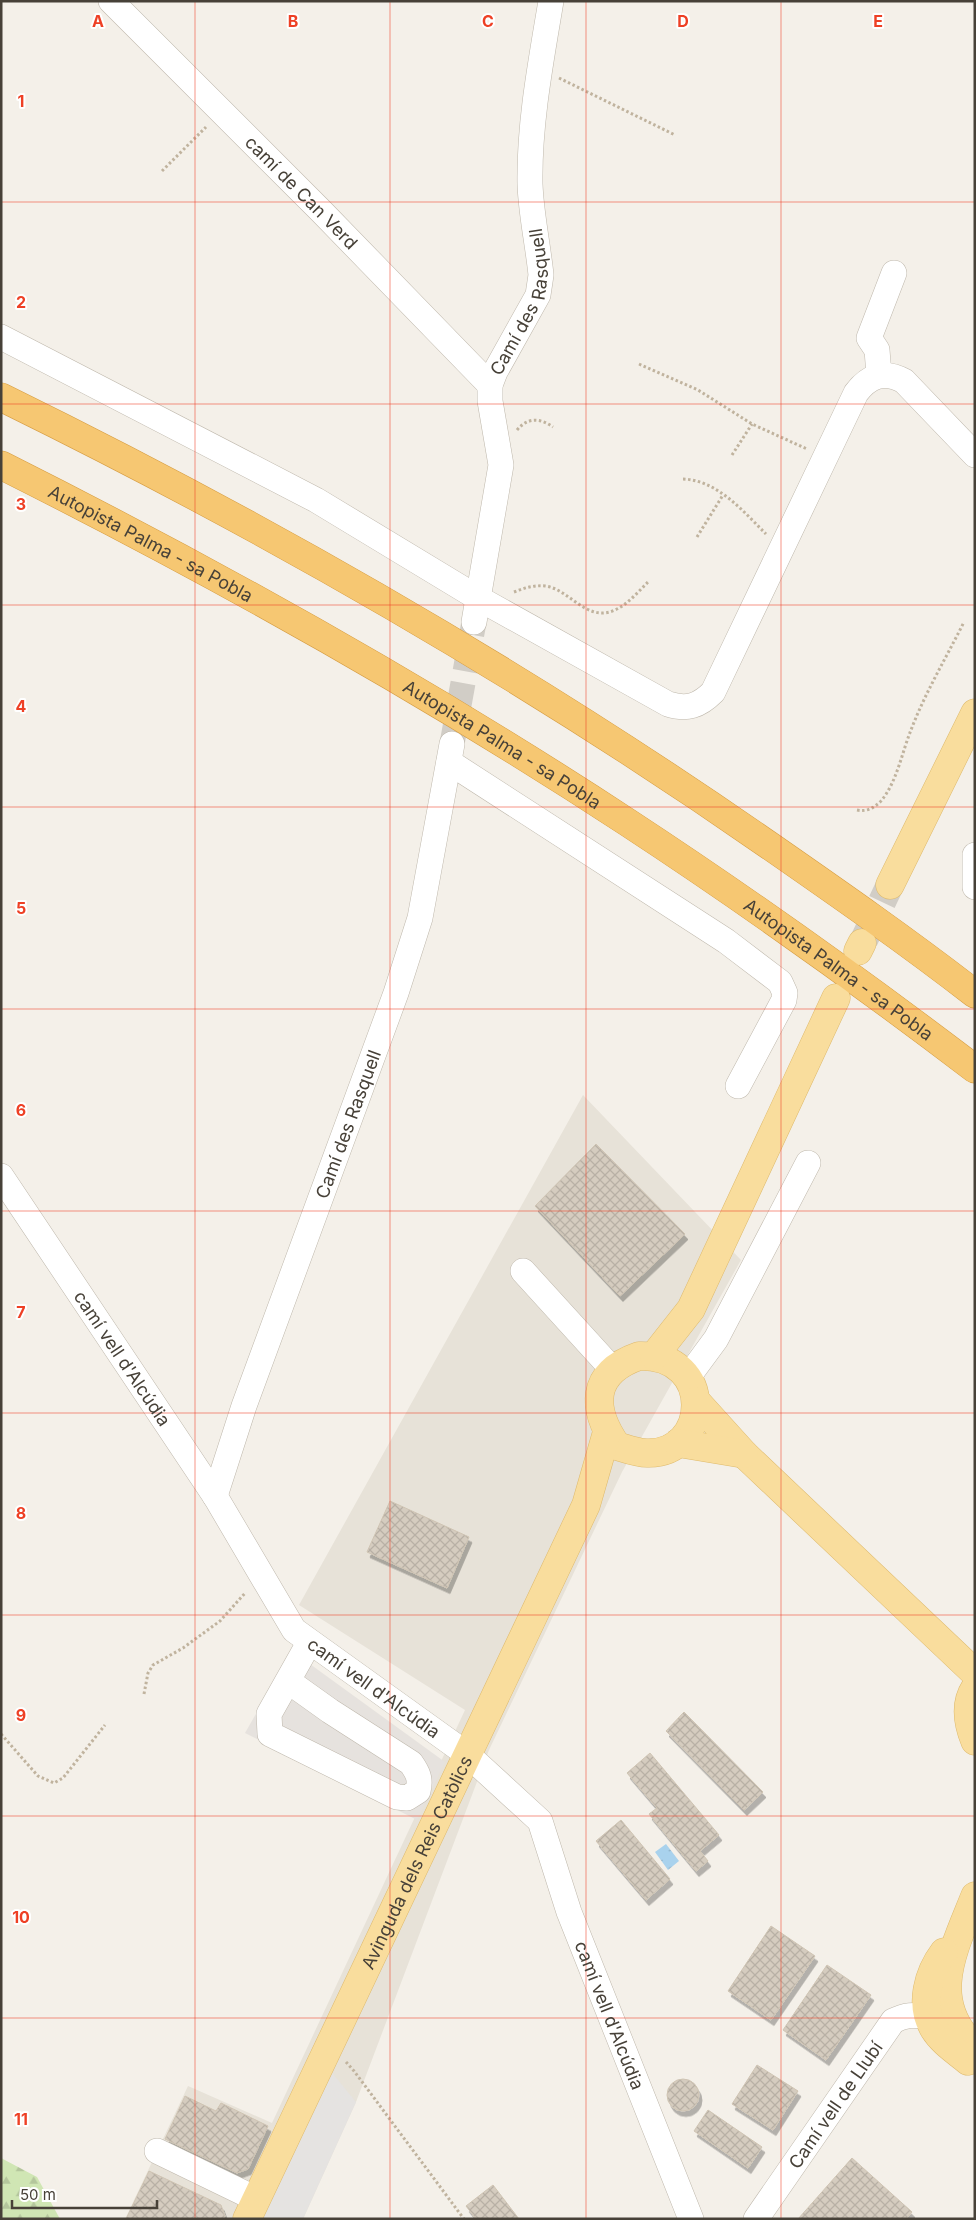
<svg xmlns="http://www.w3.org/2000/svg" width="976" height="2220" font-family="Inter,sans-serif">
<style>
.residential{fill:#e7e2d8}
.industrial{fill:#e6e2de}
.forest{fill:url(#forest-firs)}
.parking{fill:#e5e3e1}
.water{fill:url(#water-ripples)}
.building{fill:url(#building-cross-hatch);stroke:#cfc4b3;filter:url(#shadow)}
.lines{fill:none;stroke-linecap:round;stroke-linejoin:round}
.minor-tunnel{stroke:#d1cdc6;stroke-width:25;stroke-dasharray:25 12;stroke-linecap:butt}
.major-tunnel{stroke:#d1cdc6;stroke-width:28;stroke-dasharray:28 14;stroke-linecap:butt}
.minor-casing{stroke:#bfb8ac;stroke-width:26}
.major-casing{stroke:#deba6d;stroke-width:29}
.highway-casing{stroke:#d59c42;stroke-width:29}
.path{stroke:#c0b39e;stroke-width:3;stroke-dasharray:2.5 2.5;stroke-linecap:butt}
.minor{stroke:#fff;stroke-width:25}
.major{stroke:#f9dd9d;stroke-width:28}
.highway{stroke:#f6c772;stroke-width:28}
.grid{fill:none;stroke:#ee4025;stroke-width:1;stroke-opacity:0.55}
.labels{text-anchor:middle;dominant-baseline:central;stroke-width:4;stroke-linejoin:round;paint-order:stroke}
.street-label{font-size:18px;fill:#474138;stroke:#fff}
.grid-label{font-size:16px;text-anchor:middle;font-weight:bold;fill:#ee4025;stroke:#fff;stroke-width:4;stroke-linejoin:round;paint-order:stroke}
</style>
<defs>
<pattern id="forest-firs" width="22" height="20" patternUnits="userSpaceOnUse" patternTransform="scale(1.25)"><rect width="22" height="20" fill="#d0e6b4"/><path d="M5 1l3.5 6h-7zM16 11l3.5 6h-7z" fill="#b4c69c"/></pattern>
<pattern id="water-ripples" width="26" height="14" patternUnits="userSpaceOnUse" patternTransform="scale(1.25)"><rect width="26" height="14" fill="#a9d2ed"/><path d="M2 4q2-2 4 0t4 0M15 11q2-2 4 0t4 0" fill="none" stroke="#8bacc1"/></pattern>
<pattern id="building-cross-hatch" width="8" height="8" patternUnits="userSpaceOnUse" patternTransform="scale(1.25)"><rect width="8" height="8" fill="#d5ccbf"/><path d="M0 0l8 8M0 8l8-8" fill="none" stroke="#b8b0a5"/></pattern>
<filter id="shadow"><feDropShadow dx="3" dy="5.5" stdDeviation="0" flood-color="#0004"/></filter>
</defs>
<rect width="100%" height="100%" fill="#f4f0e9"/>
<polygon class="residential" points="583,1095 741,1260 622,1472 489,1750 356,2102 303,2219 125,2219 188,2086 272,2123 465,1710 299,1605"/>
<polygon class="industrial" points="292,1651 445,1762 417,1820 245,1733"/>
<polygon class="forest" points="1,2158 37,2177 60,2219 1,2219"/>
<polygon class="parking" points="329,2069 356,2102 303,2219 257,2219"/>
<polygon class="water" points="666,1844 679,1861 668,1870 655,1852"/>
<g class="building">
<polygon points="596,1144 685,1234 620,1296 535,1206"/>
<polygon points="390,1501 469,1537 447,1588 367,1552"/>
<polygon points="684,1712 763,1792 744,1810 666,1731"/>
<polygon points="650,1753 719,1835 700,1851 708,1861 696,1871 649,1814 657,1808 627,1773"/>
<polygon points="621,1820 670,1879 646,1900 596,1841"/>
<polygon points="771,1926 815,1956 771,2020 728,1991"/>
<polygon points="827,1965 871,1995 826,2060 783,2030"/>
<polygon points="757,2065 798,2091 773,2130 732,2104"/>
<circle cx="683" cy="2095" r="16"/>
<polygon points="185,2096 216,2111 221,2103 268,2126 248,2169 237,2173 165,2139"/>
<polygon points="708,2110 762,2147 748,2168 694,2131"/>
<polygon points="852,2158 912,2212 906,2219 798,2219"/>
<polygon points="149,2171 221,2205 225,2216 223,2219 126,2219"/>
<polygon points="493,2185 519,2219 476,2219 466,2206"/>
</g>
<g class="lines">
<polyline class="minor-tunnel" points="452,744 474,622"/>
<polyline class="major-tunnel" points="864,940 890,885"/>
<defs>
<g id="minor">
<path id="s1" d="M111,1L321,211L490,385"/>
<path d="M1,337L316,500L478,598L668,704C687,710 699,706 713,692L856,393C869,376 884,370 904,381L975,455"/>
<polyline points="879,375 877,350 869,338 894,273"/>
<path id="s2" d="M474,622L501,465L490,401V385L495,372L538,295L541,275C538,245 531,214 530,184C529,123 541,61 551,1"/>
<polyline points="449,762 726,941 780,982 785,993 784,1000 738,1086"/>
<polyline points="975,855 975,887"/>
<path id="s3" d="M1,1176L215,1496L294,1630L468,1755L540,1821L569,1912L691,2219"/>
<polyline points="523,1271 613,1370"/>
<polyline points="688,1377 716,1339 808,1163"/>
<path id="s4" d="M215,1496L244,1406L396,993L420,918L452,744"/>
<path d="M288,1681L330,1711L411,1763C418,1773 421,1779 418,1791L407,1798L397,1797L270,1734L269,1714L309,1643"/>
<polyline points="157,2151 256,2199"/>
<path id="s5" d="M756,2219L893,2021C905,2015 914,2014 928,2017"/>
</g>
<g id="major">
<polyline points="890,885 975,713"/>
<polyline points="858,951 862,943"/>
<path d="M639,1356C716,1354 710,1455 647,1453C637,1453 627,1449 617,1446C591,1409 590,1373 639,1356Z"/>
<polyline points="654,1356 691,1309 836,998"/>
<polyline points="696,1401 744,1454 975,1673"/>
<polyline points="678,1443 744,1454"/>
<path d="M975,1688C964,1705 968,1724 975,1741"/>
<path d="M975,1896C954,1949 925,2001 975,2047"/>
<path d="M944,1952C928,1973 919,2005 934,2029C942,2042 956,2051 968,2061"/>
<path id="s6" d="M247,2219L586,1505L607,1432"/>
</g>
<g id="highway">
<path d="M1,397C268,528 526,676 770,846C839,894 908,942 975,994"/>
<path id="s7" d="M1,465C216,573 426,690 627,822C746,900 862,983 975,1069"/>
</g>
</defs>
<use href="#minor" class="minor-casing"/>
<use href="#major" class="major-casing"/>
<use href="#highway" class="highway-casing"/>
<g class="path">
<polyline points="559,78 675,135"/>
<polyline points="162,171 206,127"/>
<polyline points="639,364 698,390 752,424 807,449"/>
<path d="M517,430C528,417 540,418 553,427"/>
<polyline points="732,455 752,424"/>
<path d="M683,479C717,480 743,511 766,534"/>
<polyline points="697,537 723,495"/>
<path d="M514,592C524,588 534,585 545,586C570,589 586,623 615,610C628,604 638,592 648,582"/>
<path d="M857,810C867,812 874,808 881,801C897,782 902,752 911,730C925,693 946,658 964,622"/>
<polyline points="144,1694 148,1673 153,1665 183,1648 220,1621 246,1592"/>
<polyline points="1,1734 38,1776 54,1783 63,1778 105,1725"/>
<polyline points="346,2062 354,2071 464,2219"/>
</g>
<use href="#minor" class="minor"/>
<use href="#major" class="major"/>
<use href="#highway" class="highway"/>
</g>
<path class="grid" d="M195,1V2219M390,1V2219M586,1V2219M781,1V2219M1,202H975M1,404H975M1,605H975M1,807H975M1,1009H975M1,1211H975M1,1413H975M1,1615H975M1,1816H975M1,2018H975"/>
<g class="labels">
<g class="street-label">
<text stroke="none"><textPath href="#s1" startOffset="270">camí de Can Verd</textPath></text>
<text stroke="none"><textPath href="#s2" startOffset="331">Camí des Rasquell</textPath></text>
<text stroke="none"><textPath href="#s7" startOffset="169">Autopista Palma - sa Pobla</textPath></text>
<text stroke="none"><textPath href="#s7" startOffset="574">Autopista Palma - sa Pobla</textPath></text>
<text stroke="none"><textPath href="#s7" startOffset="979">Autopista Palma - sa Pobla</textPath></text>
<text stroke="none"><textPath href="#s4" startOffset="395">Camí des Rasquell</textPath></text>
<text stroke="none"><textPath href="#s3" startOffset="219">camí vell d'Alcúdia</textPath></text>
<text stroke="none"><textPath href="#s3" startOffset="639">camí vell d'Alcúdia</textPath></text>
<text stroke="none"><textPath href="#s6" startOffset="395">Avinguda dels Reis Catòlics</textPath></text>
<text stroke="none"><textPath href="#s3" startOffset="1059">camí vell d'Alcúdia</textPath></text>
<text stroke="none"><textPath href="#s5" startOffset="139">Camí vell de Llubí</textPath></text>
</g>
</g>
<g class="grid-label">
<text x="98" y="27">A</text>
<text x="293" y="27">B</text>
<text x="488" y="27">C</text>
<text x="683" y="27">D</text>
<text x="878" y="27">E</text>
<text x="21" y="107">1</text>
<text x="21" y="308">2</text>
<text x="21" y="510">3</text>
<text x="21" y="712">4</text>
<text x="21" y="914">5</text>
<text x="21" y="1116">6</text>
<text x="21" y="1318">7</text>
<text x="21" y="1519">8</text>
<text x="21" y="1721">9</text>
<text x="21" y="1923">10</text>
<text x="21" y="2125">11</text>
</g>
<rect width="976" height="2220" fill="none" stroke="#474138" stroke-width="5"/>
<path d="M12 2200v8h145v-8" fill="none" stroke="#474138" stroke-width="2.5"/>
<text x="20" y="2200" font-size="15" fill="#474138" stroke="#ffffff" stroke-width="4" paint-order="stroke">50 m</text>
</svg>
